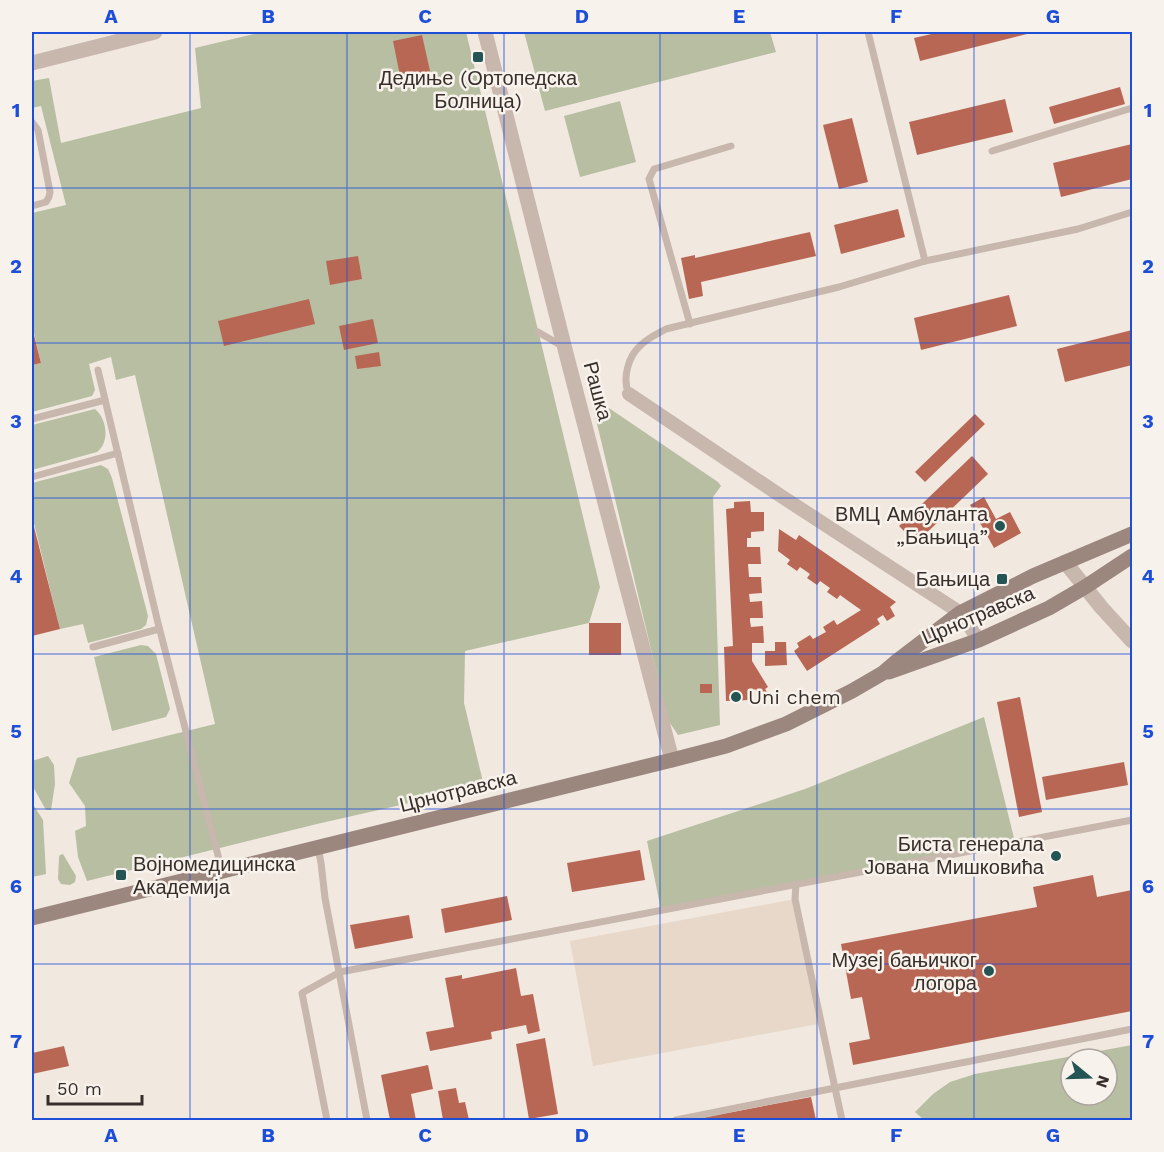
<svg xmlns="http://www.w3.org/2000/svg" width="1164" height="1152" font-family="'Work Sans',sans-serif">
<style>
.green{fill:#b7bea1;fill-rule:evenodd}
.plaza{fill:#e7d8c9}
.building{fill:#b96755}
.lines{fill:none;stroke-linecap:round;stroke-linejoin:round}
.service{stroke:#c8b7ad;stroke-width:7}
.minor{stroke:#c8b7ad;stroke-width:14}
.tertiary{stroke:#c8b7ad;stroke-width:15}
.secondary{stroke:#9b877e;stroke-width:15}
.grid{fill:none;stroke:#1d4ed8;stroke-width:1.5;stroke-opacity:0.55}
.poi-dot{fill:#245454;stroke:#f8f2ec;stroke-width:2}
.labels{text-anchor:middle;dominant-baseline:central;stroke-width:5;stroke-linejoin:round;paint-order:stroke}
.poi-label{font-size:20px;fill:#372e2b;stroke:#f8f2ec;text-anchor:end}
.street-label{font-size:20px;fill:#372e2b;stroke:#f8f2ec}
.neatline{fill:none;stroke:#1d4ed8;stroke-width:2}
.grid-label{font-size:20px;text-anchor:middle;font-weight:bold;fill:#1d4ed8}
</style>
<rect width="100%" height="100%" fill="#f1e8e0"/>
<g class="green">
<polygon points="262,32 466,32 600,587 589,623 465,651 464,703 484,786 317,824 87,881 78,857 75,831 86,826 85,806 69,783 77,758 215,724 135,375 116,380 111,357 89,364 95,390 92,396 32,412 32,365 41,363 32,324 32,213 66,205 41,106 32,108 32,81 49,78 61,143 201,108 195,48"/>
<polygon points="524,32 770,32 776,52 545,111"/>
<polygon points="620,101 636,162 580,177 564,116"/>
<polygon points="587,382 603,388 600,402 718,482 721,486 713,497 720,725 678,735 668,720"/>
<path d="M95,409C107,419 110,442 97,452L32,470V425Z"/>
<polygon points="101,465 108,469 112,478 148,616 146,625 141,629 88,643 83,624 60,629 32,515 32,483"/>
<polygon points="141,645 148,646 156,654 170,709 166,717 112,731 94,657"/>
<polygon points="984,717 1015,842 661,910 647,841 805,789"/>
<polygon points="48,756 54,765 55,784 51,810 46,810 32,785 32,761"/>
<polygon points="32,803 43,820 46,874 32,877"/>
<polygon points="63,854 76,876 75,882 70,885 61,884 58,879 59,857 60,855"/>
<path d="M1132,1045V1120H924L915,1112L933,1094L950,1082L975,1074ZM1071,1059H1107V1095H1071Z"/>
</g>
<polygon class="plaza" points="795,899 818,1024 593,1066 570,941"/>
<g class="building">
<polygon points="940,32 1035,32 920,61 914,38"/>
<polygon points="422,35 432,80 402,86 393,41"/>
<polygon points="1120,87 1125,104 1054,124 1049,107"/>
<polygon points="1005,99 1013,132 917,155 909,122"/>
<polygon points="852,118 868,182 839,189 823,125"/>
<polygon points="1132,144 1132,179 1061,197 1053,163"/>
<polygon points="898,209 905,237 841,254 834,225"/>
<polygon points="810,232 816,256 701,282 703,296 689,299 681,258 695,255 695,258"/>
<polygon points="358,256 362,279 330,285 326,261"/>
<polygon points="1009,295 1017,326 921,350 914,318"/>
<polygon points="309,299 315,324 224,346 218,321"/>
<polygon points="373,319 378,343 344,350 339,326"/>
<polygon points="32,327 41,363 32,365"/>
<polygon points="1132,330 1132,365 1065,382 1057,349"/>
<polygon points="379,352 381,366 357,369 355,356"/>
<polygon points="975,414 985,424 925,482 915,472"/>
<polygon points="972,456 988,474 916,543 899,526"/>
<polygon points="984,497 996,519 1010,512 1021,533 994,548 970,505"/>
<polygon points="750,501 751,512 764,512 764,531 751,532 751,538 747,538 747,547 760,547 761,564 748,564 749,577 761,577 762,593 749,594 750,602 762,601 763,618 750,618 750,621 751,627 763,626 764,643 752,643 752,661 768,687 765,689 768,693 761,697 755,689 749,693 749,700 726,701 724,647 733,646 726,509 734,508 734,502"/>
<polygon points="32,519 60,629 32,636"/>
<polygon points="779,529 796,540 799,535 896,602 890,607 895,616 887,621 883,615 877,619 880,624 807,671 794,651 799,647 797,643 810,635 813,639 826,632 823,627 834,620 837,625 861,610 840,595 837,599 827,592 830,588 820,581 817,585 807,578 810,574 800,567 797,571 787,564 790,560 778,551"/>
<rect x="589" y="623" width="32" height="32"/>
<polygon points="775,642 786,642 787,665 765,666 765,651 775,651"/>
<rect x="700" y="684" width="12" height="9"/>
<polygon points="1020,697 1042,812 1019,817 997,702"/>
<polygon points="1124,762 1128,785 1046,800 1042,777"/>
<polygon points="640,850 645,880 572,892 567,863"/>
<polygon points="1093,875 1097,897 1132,890 1132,1011 853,1065 849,1043 870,1039 862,997 851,999 841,944 1037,907 1033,887"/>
<polygon points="507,896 512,920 445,933 441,909"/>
<polygon points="409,915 413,938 355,949 350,925"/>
<polygon points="516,968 521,996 533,994 540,1031 528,1034 526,1025 491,1032 492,1039 430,1051 426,1032 454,1027 445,978 462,975 462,979"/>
<polygon points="545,1038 558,1114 529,1119 516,1044"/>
<polygon points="64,1046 69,1066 32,1074 32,1053"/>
<polygon points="428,1065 433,1089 411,1094 416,1120 390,1120 381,1075"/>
<polygon points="456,1088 459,1103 465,1102 469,1120 443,1120 438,1091"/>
<polygon points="811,1097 816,1120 696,1120 696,1119"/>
</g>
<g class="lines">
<g class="service">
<polyline points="868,32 925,261"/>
<polyline points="32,122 38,130 50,192 49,197 46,202 32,206"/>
<polyline points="992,151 1132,108"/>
<polyline points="690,324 649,179 654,169 731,146"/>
<polyline points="538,332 562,346"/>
<polyline points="98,370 158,623 222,871"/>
<path d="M629,394C622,379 628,356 641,345C648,338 657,334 666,329L839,287L925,261L1078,229L1132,212"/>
<polyline points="32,419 105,400"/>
<polyline points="32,477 118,453"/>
<polyline points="93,647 159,629"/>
<polyline points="318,847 321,863 325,898 367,1120"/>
<polyline points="327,1120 302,993 340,972 1132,820"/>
<polyline points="676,1120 835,1088 795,899 796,884"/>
<polyline points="842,1120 835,1088 1132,1029"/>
</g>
<polyline class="minor" points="629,394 781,496 953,608 960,613 979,640"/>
<g class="tertiary">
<polyline points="485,32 567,357 672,760"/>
<polyline points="32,63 155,32"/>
<polyline points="1065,562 1101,607 1132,641"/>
</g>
<g class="secondary">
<polyline points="889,672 979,640 1049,608 1085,587 1132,556"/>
<polyline points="32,918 672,760 726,746 786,724 852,691 883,673 897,661 960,613 1033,576 1132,534"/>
</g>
</g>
<path class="grid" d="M190,32V1120M347,32V1120M504,32V1120M660,32V1120M817,32V1120M974,32V1120M32,188H1132M32,343H1132M32,498H1132M32,654H1132M32,809H1132M32,964H1132"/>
<g class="poi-dot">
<rect x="472" y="51" width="12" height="12" rx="3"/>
<circle cx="1000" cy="526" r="6"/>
<rect x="996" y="573" width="12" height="12" rx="3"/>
<circle cx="736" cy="697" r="6"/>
<circle cx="1056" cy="856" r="6"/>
<rect x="115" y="869" width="12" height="12" rx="3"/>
<circle cx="989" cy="971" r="6"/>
</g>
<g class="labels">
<g class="poi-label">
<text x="478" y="78" text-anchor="middle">Дедиње (Ортопедска<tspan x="478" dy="23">Болница)</tspan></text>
<text x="988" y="514">ВМЦ Амбуланта<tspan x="988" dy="23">„Бањица”</tspan></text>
<text x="990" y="579">Бањица</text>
<text x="748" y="697" text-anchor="start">Uni chem</text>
<text x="1044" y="844">Биста генерала<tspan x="1044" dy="23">Јована Мишковића</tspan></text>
<text x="133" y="864" text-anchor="start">Војномедицинска<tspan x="133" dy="23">Академија</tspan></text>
<text x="977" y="960">Музеј бањичког<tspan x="977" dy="23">логора</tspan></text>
</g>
<g class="street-label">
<text transform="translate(598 391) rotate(75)">Рашка</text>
<text transform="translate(978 615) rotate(-23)">Црнотравска</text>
<text transform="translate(458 791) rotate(-14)">Црнотравска</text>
</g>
</g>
<rect width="1164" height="1152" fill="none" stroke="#f8f2ec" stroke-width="66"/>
<g transform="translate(1089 1077) rotate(109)"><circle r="28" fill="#f8f2ec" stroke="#aba49f" stroke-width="1.5"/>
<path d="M0-4.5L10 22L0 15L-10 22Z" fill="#245454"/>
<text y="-9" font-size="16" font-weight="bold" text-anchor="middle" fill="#372e2b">N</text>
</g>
<path d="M48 1095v9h94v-9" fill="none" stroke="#372e2b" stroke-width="3"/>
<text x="57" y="1095" font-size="18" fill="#372e2b" stroke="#f8f2ec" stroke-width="4.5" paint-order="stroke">50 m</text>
<rect x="33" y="33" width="1098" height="1086" class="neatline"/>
<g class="grid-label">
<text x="111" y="23">A</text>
<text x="268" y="23">B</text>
<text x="425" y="23">C</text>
<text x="582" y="23">D</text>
<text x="739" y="23">E</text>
<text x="896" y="23">F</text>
<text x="1053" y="23">G</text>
<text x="16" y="117">1</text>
<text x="1148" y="117">1</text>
<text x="16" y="273">2</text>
<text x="1148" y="273">2</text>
<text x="16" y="428">3</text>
<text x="1148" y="428">3</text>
<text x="16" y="583">4</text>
<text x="1148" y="583">4</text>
<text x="16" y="738">5</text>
<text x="1148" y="738">5</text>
<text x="16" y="893">6</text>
<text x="1148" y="893">6</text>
<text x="16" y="1048">7</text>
<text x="1148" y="1048">7</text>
<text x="111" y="1142">A</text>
<text x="268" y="1142">B</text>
<text x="425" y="1142">C</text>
<text x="582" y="1142">D</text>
<text x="739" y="1142">E</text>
<text x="896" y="1142">F</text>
<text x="1053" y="1142">G</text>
</g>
</svg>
